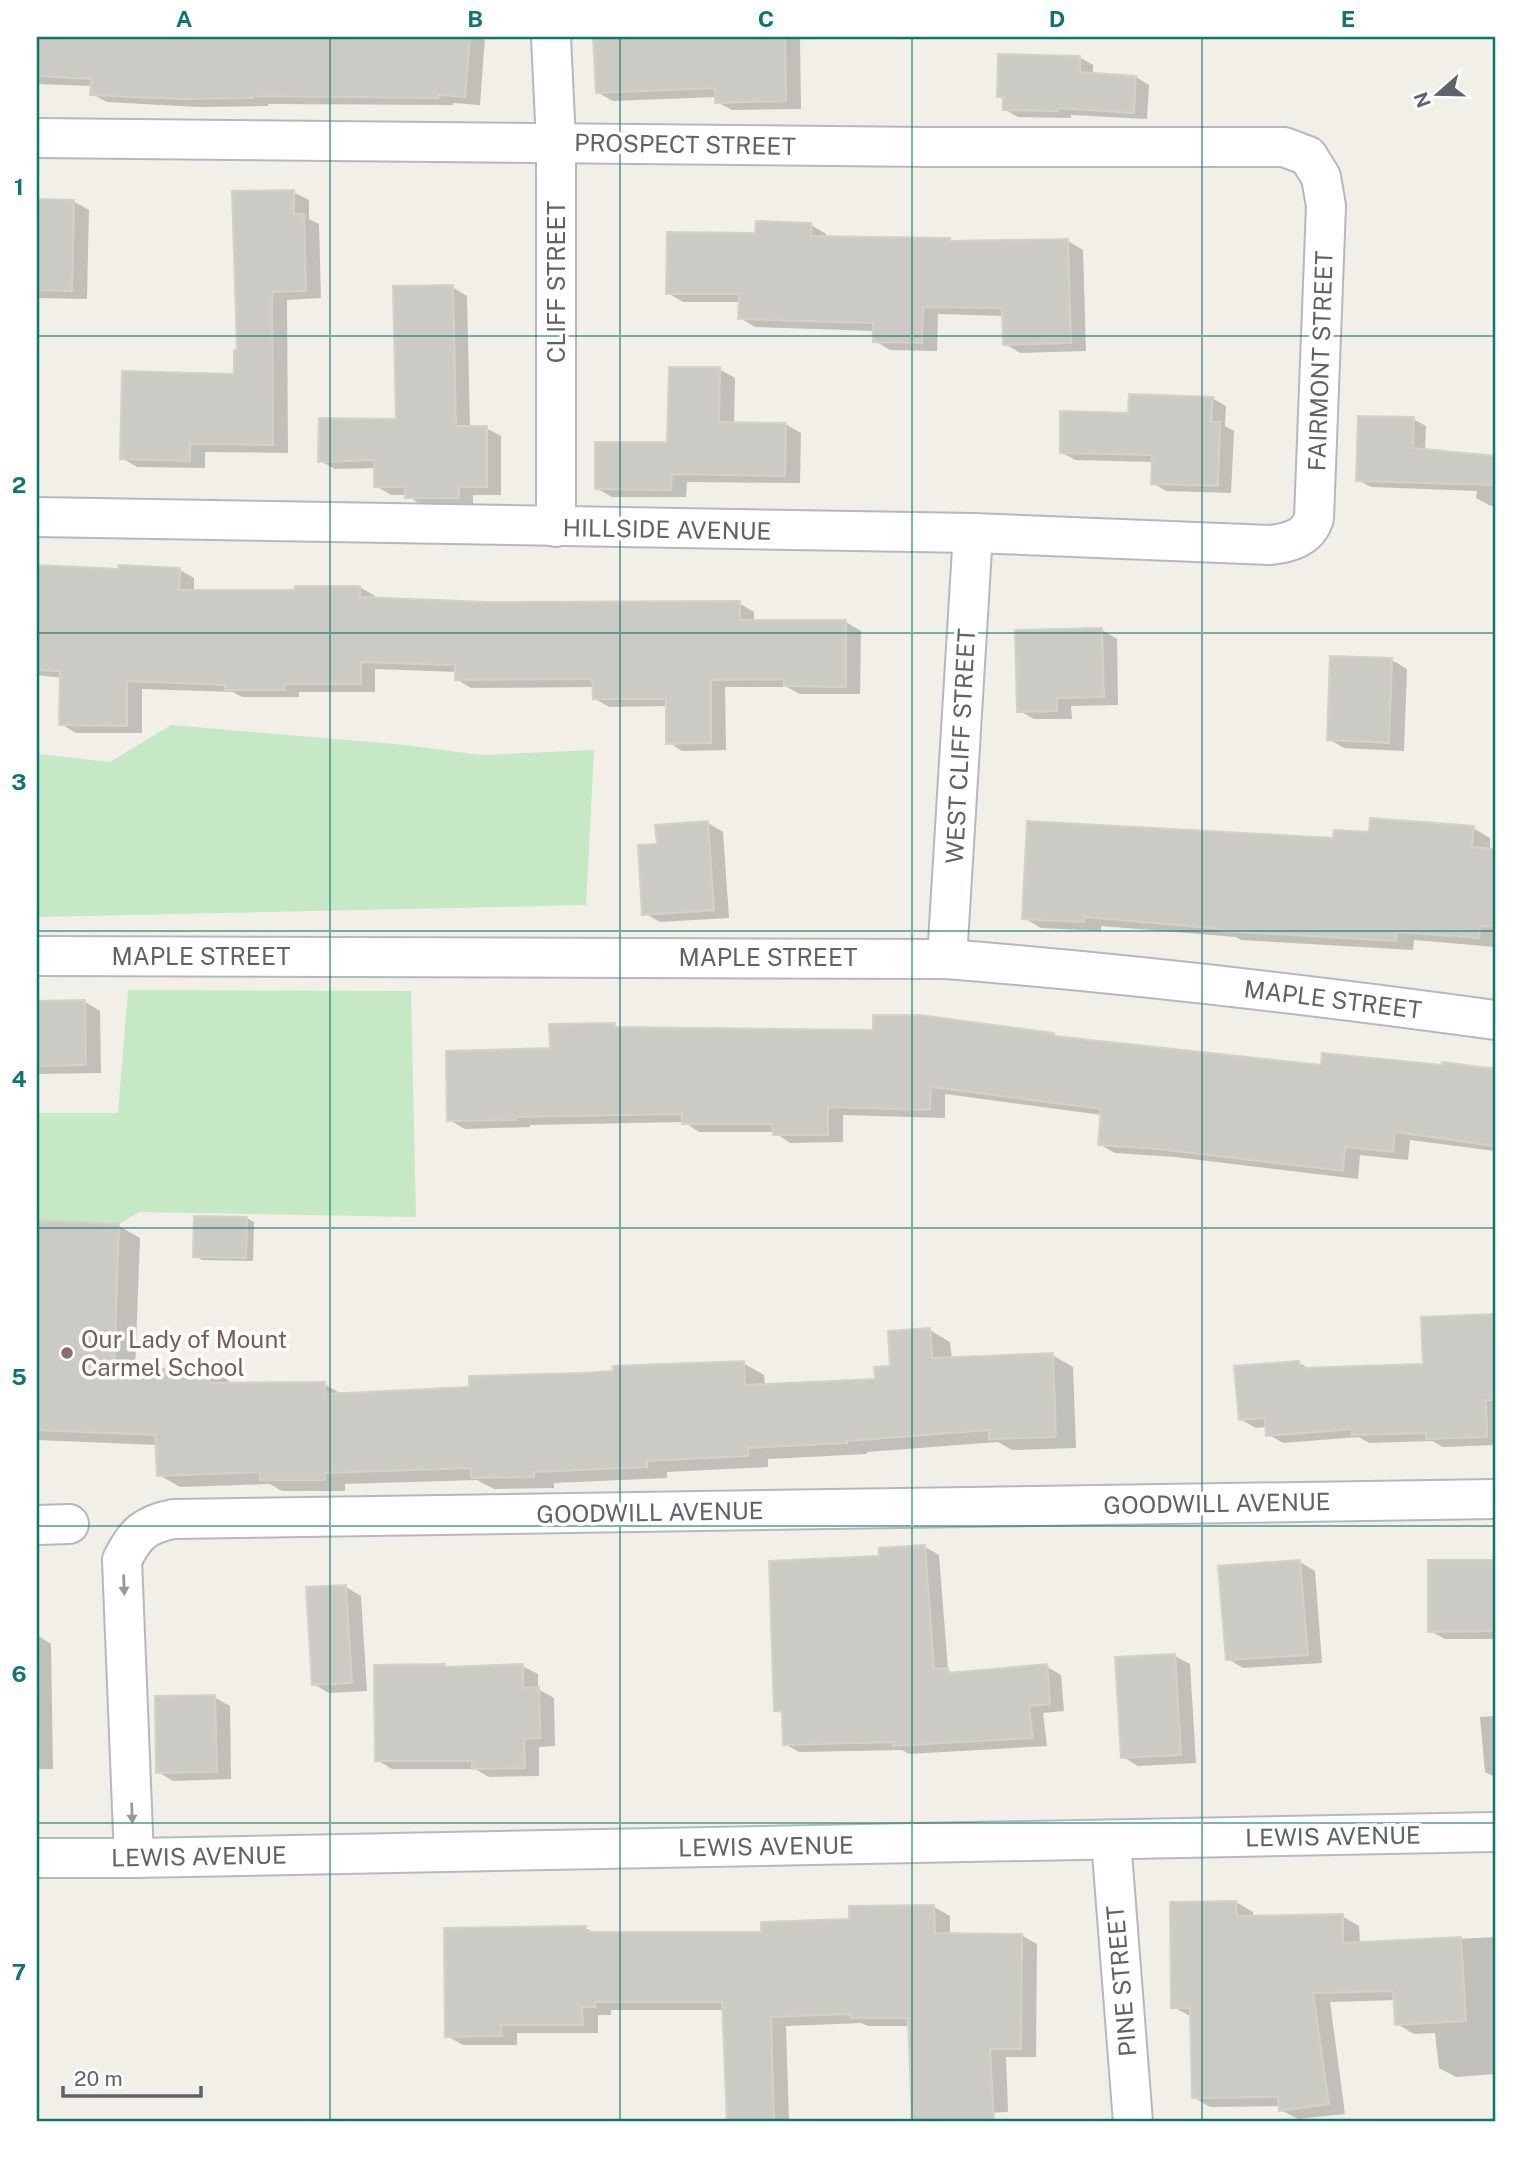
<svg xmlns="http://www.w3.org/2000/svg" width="1532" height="2159" font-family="'Public Sans',sans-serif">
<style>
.green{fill:#c5e8c5}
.shadow{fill:#0003}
.building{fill:#cccac5;stroke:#d6d1c6;stroke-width:2}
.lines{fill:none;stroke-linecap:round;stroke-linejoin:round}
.minor-casing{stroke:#b5b8bc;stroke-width:42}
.secondary-casing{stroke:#b6babf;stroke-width:42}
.minor{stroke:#fff;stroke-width:38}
.secondary{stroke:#fff;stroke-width:38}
.oneway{fill:#979a9d}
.grid{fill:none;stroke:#0f766e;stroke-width:2;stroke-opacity:0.55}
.education-dot{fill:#8d6e63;stroke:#fff;stroke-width:2.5}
.labels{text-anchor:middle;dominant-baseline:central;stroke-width:7;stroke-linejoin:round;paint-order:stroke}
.street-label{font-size:24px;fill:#5f6368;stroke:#fff}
.education-label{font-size:24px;fill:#785e54;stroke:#fff;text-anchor:start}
.neatline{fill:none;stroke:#0f766e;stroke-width:2.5}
.grid-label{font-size:23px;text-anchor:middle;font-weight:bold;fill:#0f766e}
</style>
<rect width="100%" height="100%" fill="#f1efe8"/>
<g class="green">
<polygon points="171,725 405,745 481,755 594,750 586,905 37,917 37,750 40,754 110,762"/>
<polygon points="128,990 411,991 416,1217 139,1212 119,1224 37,1220 37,1113 118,1113"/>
</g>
<g class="shadow">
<polygon points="37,37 485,37 480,105 453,103 453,105 268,104 268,106 198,107 107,102 92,94 92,86 37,84"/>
<polygon points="595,37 800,37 801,109 732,110 717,102 717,97 613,101 597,92"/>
<polygon points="1079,57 1093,65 1093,74 1136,77 1149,85 1147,119 1071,115 1071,118 1018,117 1004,109 1004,99 999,96"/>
<polygon points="293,192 309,200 309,219 319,224 321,298 287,300 288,453 205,452 205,468 137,467 122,458 236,376 239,351"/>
<polygon points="37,201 73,201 89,210 87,299 37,298"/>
<polygon points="811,225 826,234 826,238 949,240 955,243 1068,241 1083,250 1086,351 1020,353 1005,344 1004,316 938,314 937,351 890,350 875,341 875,331 755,327 740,318 741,302 683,302 668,293 757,235"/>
<polygon points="452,287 467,296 470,428 486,428 501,436 501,495 473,495 473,505 421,505 407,495 391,495 376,486 376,468 335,469 320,461 398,420"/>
<polygon points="719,369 735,378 734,424 785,424 801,433 800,483 687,482 686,497 612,497 596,488 669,444"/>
<polygon points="1212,398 1226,406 1225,426 1234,431 1231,493 1166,491 1153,483 1153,462 1075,460 1061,452 1129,415"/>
<polygon points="1413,419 1426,426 1425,451 1495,458 1495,506 1489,505 1476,498 1477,491 1371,487 1358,480"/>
<polygon points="37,567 121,571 180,570 194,578 194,592 297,592 360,587 375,596 375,599 486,603 739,603 754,612 754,622 846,622 861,631 860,694 800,694 787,687 725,687 726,750 682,751 668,742 668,706 609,707 594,698 594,687 471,688 456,679 457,672 375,669 375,692 299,692 299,697 242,697 233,692 142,689 142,733 76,733 61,724 62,678 37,675"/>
<polygon points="1102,630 1117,639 1118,705 1071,706 1072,719 1034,719 1018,710"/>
<polygon points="1392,660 1407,669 1404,751 1344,748 1329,739"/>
<polygon points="708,823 723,832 729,918 660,922 644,913 659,846"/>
<polygon points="1473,828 1490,838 1490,850 1495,851 1495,947 1414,940 1413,950 1241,940 1236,937 1101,926 1101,931 1041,928 1024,918 1335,840 1371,834"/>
<polygon points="85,1002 100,1011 101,1073 37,1074 37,1003"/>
<polygon points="615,1025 621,1029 1054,1034 1062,1039 1323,1067 1443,1067 1444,1064 1495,1071 1495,1151 1410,1140 1408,1160 1360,1155 1358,1179 1175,1157 1115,1153 1099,1144 1102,1115 945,1094 945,1118 843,1115 843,1142 790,1143 774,1132 699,1132 684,1122 530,1125 530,1127 465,1129 449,1120 552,1050"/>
<polygon points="247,1218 254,1222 253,1261 202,1260 195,1256"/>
<polygon points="37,1222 119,1226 140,1238 135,1372 209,1369 229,1381 230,1385 324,1384 342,1394 471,1388 583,1375 743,1363 764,1375 765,1386 877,1380 930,1330 950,1342 952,1359 1052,1355 1073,1367 1076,1448 1012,1450 998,1442 867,1452 867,1454 768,1459 768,1467 667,1472 667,1478 554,1483 554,1488 494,1489 477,1480 345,1484 345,1491 282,1491 270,1484 180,1487 159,1475 158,1445 37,1440"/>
<polygon points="1493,1316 1495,1318 1495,1445 1443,1447 1432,1441 1369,1443 1359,1437 1283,1443 1268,1434 1267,1427 1256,1428 1240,1419 1299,1363 1310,1369 1425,1365"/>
<polygon points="925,1547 939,1555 948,1670 956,1675 1046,1666 1061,1675 1064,1711 1043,1713 1047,1746 909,1754 902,1750 799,1752 785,1744 784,1715 776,1710"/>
<polygon points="1300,1562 1315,1571 1322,1663 1243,1668 1228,1659"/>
<polygon points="1429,1562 1495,1562 1495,1639 1445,1639 1430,1631"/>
<polygon points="346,1587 361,1596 367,1691 329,1693 313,1684"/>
<polygon points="37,1635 51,1644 53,1769 37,1769"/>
<polygon points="1175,1656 1190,1664 1196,1763 1138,1766 1123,1757"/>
<polygon points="445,1666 449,1668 522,1666 538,1674 538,1689 554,1698 555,1746 539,1747 539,1776 489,1777 475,1769 392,1769 377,1760"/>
<polygon points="214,1697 230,1706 231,1779 173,1781 158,1772"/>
<polygon points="1495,1716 1495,1776 1493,1776 1485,1772 1480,1717"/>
<polygon points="1236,1902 1253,1912 1253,1918 1342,1916 1359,1926 1360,1944 1495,1937 1495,2021 1493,2021 1495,2074 1456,2077 1439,2068 1435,2033 1414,2034 1397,2024 1396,2000 1330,2002 1345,2114 1298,2119 1281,2110 1281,2106 1210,2107 1193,2097 1192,2017 1173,2007"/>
<polygon points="934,1907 950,1916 950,1935 1021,1935 1037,1944 1036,2057 1006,2057 1008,2112 929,2115 910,2026 868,2026 861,2023 786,2026 789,2122 728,2122 724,2010 611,2010 611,2015 598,2015 598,2033 517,2033 517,2045 463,2045 447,2036 585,1928 597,1934 763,1933"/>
</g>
<g class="building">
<polygon points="37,37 470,37 465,97 438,95 438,98 253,96 253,98 182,99 90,95 91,79 37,76"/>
<polygon points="593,37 785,37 786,101 715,103 715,88 596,93"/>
<polygon points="998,54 1080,56 1080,72 1136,76 1134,113 1058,108 1058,111 1003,110 1003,97 997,97"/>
<polygon points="294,190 294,214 304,214 306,291 272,292 273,445 190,444 190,461 120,459 122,371 234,374 234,350 237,350 232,191"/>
<polygon points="37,199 74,200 72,291 37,290"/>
<polygon points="756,221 811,223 811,236 950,238 950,241 1068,239 1071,343 1003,345 1002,308 923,307 922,343 873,342 873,323 738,319 739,294 666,294 667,232 755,233"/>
<polygon points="453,285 456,426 487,426 487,487 459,487 459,498 405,498 405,487 374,487 374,460 318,462 319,418 396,419 393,286"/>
<polygon points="669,367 720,367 719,422 786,423 785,476 672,474 671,490 595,489 595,442 667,442"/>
<polygon points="1129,394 1213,397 1211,422 1220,422 1218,486 1151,484 1152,455 1060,453 1060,411 1128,413"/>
<polygon points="1358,416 1414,417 1413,448 1495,456 1495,485 1356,481"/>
<polygon points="37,565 119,569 119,565 180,568 179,590 295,590 295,586 360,586 360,597 486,602 740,601 740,620 846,620 846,687 784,686 784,679 711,680 711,743 666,744 666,699 593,699 592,679 455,680 455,665 361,662 361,684 285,684 285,690 225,690 225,685 127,681 127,726 59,725 60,671 37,670"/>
<polygon points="1102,628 1104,697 1057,698 1057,711 1017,712 1015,630"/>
<polygon points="1330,656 1392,658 1389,743 1327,740"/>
<polygon points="1370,818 1474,826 1472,847 1495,849 1495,927 1480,926 1479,938 1397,932 1396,941 1222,931 1222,929 1085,917 1084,922 1022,919 1027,821 1333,838 1334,830 1369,832"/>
<polygon points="708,821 714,910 642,915 638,845 657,844 655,825"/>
<polygon points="85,1000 86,1065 37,1066 37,1001"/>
<polygon points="873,1015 920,1015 1054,1033 1054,1036 1321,1065 1322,1053 1442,1065 1442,1062 1495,1069 1495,1146 1395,1132 1393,1152 1345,1147 1343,1171 1158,1149 1098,1145 1101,1109 931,1087 930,1110 828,1107 828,1135 773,1135 772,1124 682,1124 682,1114 515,1117 515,1120 447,1121 446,1051 550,1048 549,1024 615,1023 615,1027 873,1030"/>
<polygon points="194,1216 247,1217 246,1258 193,1257"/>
<polygon points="37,1220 119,1224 114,1371 209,1367 210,1383 325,1382 325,1394 469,1387 469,1376 583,1373 613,1371 613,1366 744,1361 745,1385 875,1379 874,1367 890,1366 888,1331 930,1328 932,1358 1053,1353 1056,1437 989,1439 989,1430 847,1441 847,1443 748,1448 748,1456 647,1461 647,1467 534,1472 534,1477 471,1478 471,1468 325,1473 325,1480 260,1480 260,1472 157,1476 155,1435 37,1430"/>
<polygon points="1493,1314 1495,1400 1486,1400 1487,1437 1426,1439 1426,1433 1352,1435 1352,1429 1266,1436 1265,1418 1239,1420 1234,1366 1299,1361 1300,1368 1423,1364 1421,1317"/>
<polygon points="925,1545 934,1669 948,1668 948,1673 1047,1664 1050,1704 1029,1706 1033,1738 893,1746 893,1742 783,1745 782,1711 774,1711 769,1561 879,1556 879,1548"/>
<polygon points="1300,1560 1308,1655 1226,1660 1218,1566"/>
<polygon points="1428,1560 1495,1560 1495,1631 1428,1632"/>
<polygon points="346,1585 352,1683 312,1685 306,1587"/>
<polygon points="1175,1654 1181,1755 1121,1758 1115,1657"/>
<polygon points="445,1664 445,1667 523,1664 523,1688 539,1687 540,1738 524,1739 525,1768 472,1769 472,1761 375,1761 374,1665"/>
<polygon points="215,1695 217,1772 156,1773 155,1696"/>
<polygon points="1236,1901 1237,1916 1343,1914 1343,1943 1461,1937 1466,2021 1395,2025 1393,1991 1313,1993 1329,2104 1279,2111 1278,2097 1192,2098 1190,2008 1171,2008 1170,1902"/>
<polygon points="934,1905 935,1933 1022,1934 1021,2049 990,2049 994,2122 912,2122 908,2018 850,2018 850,2014 771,2017 774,2122 727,2122 722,2002 595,2002 595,2007 582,2007 583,2025 501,2025 502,2036 445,2037 444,1928 586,1926 586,1932 761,1932 761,1922 849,1919 849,1906"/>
</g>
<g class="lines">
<defs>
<g id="minor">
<polyline points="551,37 556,142 556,527"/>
<path d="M37,138L925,147H1284L1308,156L1321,177L1326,206L1314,518C1308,538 1289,543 1270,545L973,533L37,517"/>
<path d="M37,956L947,959C1130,974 1313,995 1495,1020"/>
<polyline points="947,959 973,533"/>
<polyline points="37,1525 69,1524"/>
<polyline points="1111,1840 1133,2122"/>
<path d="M134,1858L122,1560C135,1534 144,1525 173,1519L1495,1499"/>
</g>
<polyline id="secondary" points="37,1858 134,1858 1495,1832"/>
</defs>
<use href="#minor" class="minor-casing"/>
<use href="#secondary" class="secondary-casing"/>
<use href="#minor" class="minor"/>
<use href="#secondary" class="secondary"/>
</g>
<defs><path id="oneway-solid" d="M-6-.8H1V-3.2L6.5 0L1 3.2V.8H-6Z" transform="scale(1.75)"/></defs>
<g class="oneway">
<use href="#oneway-solid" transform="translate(124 1585) rotate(88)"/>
<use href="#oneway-solid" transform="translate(132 1813) rotate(88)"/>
</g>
<path class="grid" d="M330,37V2122M620,37V2122M912,37V2122M1202,37V2122M37,336H1495M37,633H1495M37,931H1495M37,1228H1495M37,1526H1495M37,1823H1495"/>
<circle class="education-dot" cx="67" cy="1353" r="7"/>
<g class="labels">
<g class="street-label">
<text transform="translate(685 144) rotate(1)">PROSPECT STREET</text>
<text transform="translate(556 282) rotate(-90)">CLIFF STREET</text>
<text transform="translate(1320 361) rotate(-88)">FAIRMONT STREET</text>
<text transform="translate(667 529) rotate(1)">HILLSIDE AVENUE</text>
<text transform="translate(960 746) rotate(-87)">WEST CLIFF STREET</text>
<text x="201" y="956">MAPLE STREET</text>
<text x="768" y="957">MAPLE STREET</text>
<text transform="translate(1333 999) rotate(7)">MAPLE STREET</text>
<text transform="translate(1217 1503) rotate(-1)">GOODWILL AVENUE</text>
<text transform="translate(650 1512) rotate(-1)">GOODWILL AVENUE</text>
<text transform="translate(1333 1836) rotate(-1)">LEWIS AVENUE</text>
<text transform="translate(766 1846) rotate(-1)">LEWIS AVENUE</text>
<text transform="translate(199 1856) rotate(-1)">LEWIS AVENUE</text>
<text transform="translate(1121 1981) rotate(-95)">PINE STREET</text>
</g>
<g class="education-label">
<text x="81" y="1339">Our Lady of Mount<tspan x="81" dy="28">Carmel School</tspan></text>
</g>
</g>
<rect width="1532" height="2159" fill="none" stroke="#ffffff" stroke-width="77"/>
<g transform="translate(1438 94) rotate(250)" stroke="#ffffff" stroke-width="5" paint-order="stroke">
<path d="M0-5L12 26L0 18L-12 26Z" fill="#5f6368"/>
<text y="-10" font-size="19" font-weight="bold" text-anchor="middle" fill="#5f6368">N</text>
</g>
<path d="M63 2086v10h138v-10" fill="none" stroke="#5f6368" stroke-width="3.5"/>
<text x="74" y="2086" font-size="21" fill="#5f6368" stroke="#ffffff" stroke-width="5" paint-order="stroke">20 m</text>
<rect x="38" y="38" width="1456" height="2082" class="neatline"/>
<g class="grid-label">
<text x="184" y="27">A</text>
<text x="475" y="27">B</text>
<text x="766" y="27">C</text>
<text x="1057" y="27">D</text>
<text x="1348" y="27">E</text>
<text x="19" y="195">1</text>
<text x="19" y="493">2</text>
<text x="19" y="790">3</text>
<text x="19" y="1087">4</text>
<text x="19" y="1385">5</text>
<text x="19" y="1682">6</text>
<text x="19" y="1980">7</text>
</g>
</svg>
